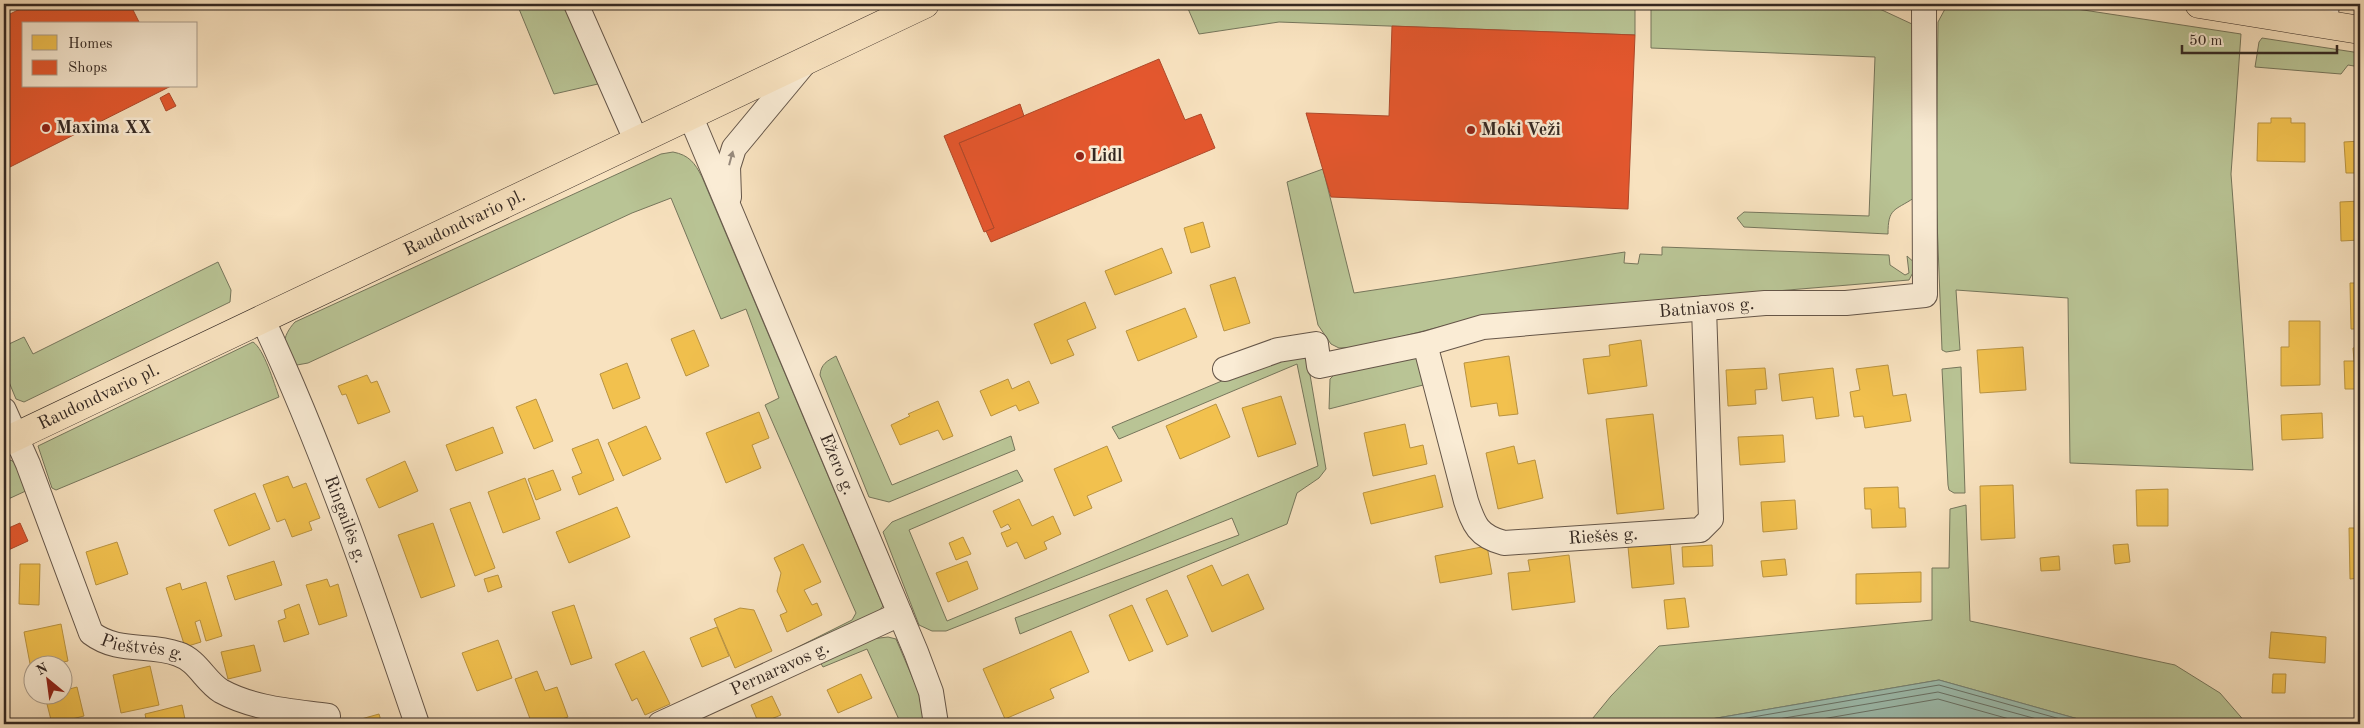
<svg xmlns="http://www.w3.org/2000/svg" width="2364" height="728" font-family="'Old Standard TT',serif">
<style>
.green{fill:#b9c495;stroke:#76765c}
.water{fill:#9dbeb0;stroke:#738277}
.homes{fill:#f2c14e;stroke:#b99341}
.shops{fill:#e4572e;stroke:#af492a}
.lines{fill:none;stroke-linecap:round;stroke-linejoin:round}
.shore{stroke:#687369;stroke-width:1}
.minor-casing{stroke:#655649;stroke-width:26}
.primary-casing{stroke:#342822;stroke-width:29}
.minor{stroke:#faecd5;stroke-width:24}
.primary{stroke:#f8e2bf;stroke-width:28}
.oneway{fill:#978a7c}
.poi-dot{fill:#8f2418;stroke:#faecd5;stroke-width:2}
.labels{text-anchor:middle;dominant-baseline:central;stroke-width:5;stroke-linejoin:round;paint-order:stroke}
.poi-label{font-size:18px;font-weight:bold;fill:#342822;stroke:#faecd5;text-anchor:start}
.street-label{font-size:18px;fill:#342822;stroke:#faecd5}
</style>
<rect width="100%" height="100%" fill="#f8e2bf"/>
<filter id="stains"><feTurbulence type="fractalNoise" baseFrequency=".004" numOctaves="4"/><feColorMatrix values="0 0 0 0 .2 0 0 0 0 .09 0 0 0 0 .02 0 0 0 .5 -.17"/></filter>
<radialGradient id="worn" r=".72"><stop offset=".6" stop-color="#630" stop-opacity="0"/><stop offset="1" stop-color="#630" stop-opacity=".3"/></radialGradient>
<g class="green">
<polygon points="517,4 564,4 598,84 554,94"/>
<polygon points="1186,4 1635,4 1635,35 1279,22 1199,34"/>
<path d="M1651,4H1869L1912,24L1914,198C1894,211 1888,208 1888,234L1744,227L1737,218L1744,212L1869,216L1875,57L1651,48Z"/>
<polygon points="1952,4 2044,4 2241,34 2231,174 2253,470 2070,463 2068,298 1956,290 1960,350 1946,352 1942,350 1936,194 1938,22 1945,9"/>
<polygon points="2262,38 2360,53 2360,67 2348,65 2341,74 2255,67 2259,42"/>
<path d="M673,152C689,155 695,163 702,177L883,606L872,620L792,657L790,651L852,620L856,613L765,405L779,398L746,309L721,319L671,198L632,213L308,363L297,365C279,352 282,336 295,322L661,154Z"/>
<polygon points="1323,169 1354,293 1625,252 1624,263 1638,264 1640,254 1662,255 1662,247 1889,255 1890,265 1905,275 1909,273 1907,256 1917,265 1909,280 1486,315 1361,347 1339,348 1331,344 1318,325 1287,182"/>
<polygon points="218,262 231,290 230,302 24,402 16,399 4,370 4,335 9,344 24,337 33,354"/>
<path d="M253,342C264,349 274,383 279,397L56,490L52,488L38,446Z"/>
<polygon points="1409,355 1417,359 1427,384 1329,409 1330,379 1338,371"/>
<path d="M836,356L892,485L1011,436L1015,450L889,502L869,497L820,375C821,364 827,361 836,356Z"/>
<polygon points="1279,357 1307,357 1326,469 1319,478 1297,493 1287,524 1020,634 1015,618 1239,535 1232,518 946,631 932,631 919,625 883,532 892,522 1017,470 1023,481 909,530 947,621 1318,466 1297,364 1119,439 1112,427"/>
<polygon points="1961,367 1965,493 1954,493 1949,490 1948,485 1942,369"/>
<polygon points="11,460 20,468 30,489 4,501 4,464"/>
<polygon points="1966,505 1970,621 2175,665 2220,693 2247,724 2096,724 1939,680 1682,724 1588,724 1611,696 1659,646 1932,620 1932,568 1949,568 1950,509"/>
<polygon points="888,637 896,639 919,693 924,724 901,724 867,649 823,667 820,662 871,639"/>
</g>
<polygon class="water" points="1939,680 2096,724 1682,724"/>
<g class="homes">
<polygon points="2271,118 2291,118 2291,123 2305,123 2305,162 2257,161 2258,123 2271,123"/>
<polygon points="2360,141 2360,173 2346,173 2344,142"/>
<polygon points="2360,201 2360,240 2341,241 2340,202"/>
<polygon points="1203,222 1210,247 1191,253 1184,228"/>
<polygon points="1162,248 1172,273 1115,295 1105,271"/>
<polygon points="1235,277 1250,323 1224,331 1210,285"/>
<polygon points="2350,283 2360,283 2360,329 2351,329"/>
<polygon points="1085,302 1096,328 1067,340 1074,355 1051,364 1034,324"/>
<polygon points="1185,308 1197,337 1138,361 1126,331"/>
<polygon points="2289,321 2320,321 2320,385 2281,386 2281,347 2289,347"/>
<polygon points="694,330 709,366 686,376 671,339"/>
<polygon points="1641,340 1647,386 1588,394 1583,359 1610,356 1609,345"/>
<polygon points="2023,347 2026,390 1980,393 1977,350"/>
<polygon points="2360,347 2360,389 2345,389 2344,361 2354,361 2353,348"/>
<polygon points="1509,356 1518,414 1499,416 1497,403 1471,407 1464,363"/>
<polygon points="627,363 640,398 613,409 600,374"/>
<polygon points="1888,365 1893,396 1906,394 1911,421 1865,428 1863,416 1854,417 1850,392 1860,390 1856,369"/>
<polygon points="1765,368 1767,389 1755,390 1756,404 1728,406 1726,370"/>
<polygon points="1833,368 1839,416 1816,419 1813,397 1782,401 1779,374"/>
<polygon points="367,375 371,383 377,381 390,412 358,424 346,394 342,395 338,386"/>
<polygon points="1008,379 1012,389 1029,381 1039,403 1019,411 1016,405 991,416 980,391"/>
<polygon points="1281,396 1296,444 1258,457 1242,408"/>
<polygon points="536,399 553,441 534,449 516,407"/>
<polygon points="938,401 953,436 943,440 938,430 900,445 891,425 910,416 908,414"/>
<polygon points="1216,404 1230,437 1180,459 1166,426"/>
<polygon points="759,412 769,438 752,445 761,468 726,483 706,433"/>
<polygon points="2322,413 2323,438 2282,440 2281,415"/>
<polygon points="1653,414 1664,509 1617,514 1606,419"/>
<polygon points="1405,424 1410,448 1423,445 1427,464 1373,476 1364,433"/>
<polygon points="646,426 661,459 623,476 608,443"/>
<polygon points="493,427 503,453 456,471 446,445"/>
<polygon points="1783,435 1785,462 1740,465 1738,437"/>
<polygon points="598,439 614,480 579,495 572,477 582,473 572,449"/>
<polygon points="1107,446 1122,481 1087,496 1092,508 1074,516 1054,469"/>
<polygon points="1514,446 1518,464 1535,460 1543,498 1498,509 1486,453"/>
<polygon points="405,461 418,491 379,508 366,479"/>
<polygon points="553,470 561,490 536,500 528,479"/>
<polygon points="1435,475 1443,507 1371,524 1363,493"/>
<polygon points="288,476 293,488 306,483 320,518 309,522 312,530 292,537 285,519 277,522 263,485"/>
<polygon points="525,478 540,519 503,533 488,492"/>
<polygon points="2013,485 2015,538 1981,540 1980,486"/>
<polygon points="1898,487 1899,508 1905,508 1906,527 1872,528 1871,509 1865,509 1864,488"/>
<polygon points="2168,489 2168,526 2137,526 2136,490"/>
<polygon points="255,493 270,529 229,546 214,510"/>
<polygon points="1019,499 1032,526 1053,516 1061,534 1044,542 1047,549 1025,559 1017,542 1007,547 1001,533 1011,529 1008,524 1001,528 993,511"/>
<polygon points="1795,500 1797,529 1763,532 1761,502"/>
<polygon points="470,502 495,568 475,576 450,509"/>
<polygon points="617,507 630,537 569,563 556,532"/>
<polygon points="433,523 455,586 421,598 398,535"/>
<polygon points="2349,528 2360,528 2360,578 2350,579"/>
<polygon points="963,537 971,554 956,560 949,543"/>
<polygon points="117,542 128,574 96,585 86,552"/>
<polygon points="1670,542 1674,584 1632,588 1628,547"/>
<polygon points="803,544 821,582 804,590 812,605 817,603 822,615 787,632 780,615 787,612 777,591 781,573 774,558"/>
<polygon points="2128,544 2130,562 2115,564 2113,545"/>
<polygon points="1712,545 1713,566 1683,567 1682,547"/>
<polygon points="1487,546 1492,574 1440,583 1435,556"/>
<polygon points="1569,555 1575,602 1512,610 1508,573 1530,571 1528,560"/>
<polygon points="2059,556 2060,570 2041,571 2040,558"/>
<polygon points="1785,559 1787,575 1763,577 1761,561"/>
<polygon points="274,561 282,585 235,600 227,576"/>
<polygon points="967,561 978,589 948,602 936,573"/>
<polygon points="20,564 40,564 39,605 19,604"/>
<polygon points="1212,565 1222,586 1248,574 1264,609 1212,632 1187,576"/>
<polygon points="1921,572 1921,602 1856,604 1856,574"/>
<polygon points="498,575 502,587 488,592 484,579"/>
<polygon points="327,579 330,587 338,584 347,616 319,625 306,585"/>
<polygon points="206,582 222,636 206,641 200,620 195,622 201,642 185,647 166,588 180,583 182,590"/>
<polygon points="4,586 6,586 7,628 4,628"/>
<polygon points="1167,590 1188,636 1167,645 1146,599"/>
<polygon points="1685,598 1689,627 1667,629 1664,600"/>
<polygon points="299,604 309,634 284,642 278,621 286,618 284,610"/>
<polygon points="574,605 592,658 571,665 552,612"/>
<polygon points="1132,605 1153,651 1129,661 1109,615"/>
<polygon points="740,608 754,610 772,651 735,668 714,619"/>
<polygon points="61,624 68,661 46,666 32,666 31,669 24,632"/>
<polygon points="717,627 729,656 702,667 690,638"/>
<polygon points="1071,631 1089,672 1050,689 1054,698 1005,719 983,669"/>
<polygon points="2271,632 2326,637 2325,663 2269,658"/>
<polygon points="498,640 512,678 477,691 462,653"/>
<polygon points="254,645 261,671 228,679 221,652"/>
<polygon points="644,651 670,704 645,715 637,698 632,701 615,664"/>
<polygon points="150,666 159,705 121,713 113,675"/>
<polygon points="537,671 545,691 557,687 568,717 548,724 532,724 515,679"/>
<polygon points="861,674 872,698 838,713 827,690"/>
<polygon points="2273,674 2286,674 2285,693 2272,693"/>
<polygon points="77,687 84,716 52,724 45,696 62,696 62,691"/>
<polygon points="772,696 781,715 759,724 751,705"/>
<polygon points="182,705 186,724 147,724 145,714"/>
<polygon points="379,714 382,724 347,724 347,723"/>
</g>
<g class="shops">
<polygon points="30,4 130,4 140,24 24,24 24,86 171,86 4,170 4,17"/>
<polygon points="1392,26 1635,35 1628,209 1331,197 1306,113 1389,116"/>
<polygon points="1159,59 1185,120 1201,114 1215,148 991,242 986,231 994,228 959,143"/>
<polygon points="169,93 176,106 166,111 160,98"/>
<polygon points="1020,104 1024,116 959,143 994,228 984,232 944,136"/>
<polygon points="20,523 28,541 4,552 4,530"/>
</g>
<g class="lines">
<g class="shore">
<polyline points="1712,724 1939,685 2078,724"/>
<polyline points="1749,724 1938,692 2055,724"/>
<polyline points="1793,724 1938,699 2027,724"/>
</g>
<defs>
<g id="minor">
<polyline points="576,4 636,140"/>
<polyline points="2325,24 2327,4"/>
<path id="s1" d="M690,115L916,652L931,692L936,724"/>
<polyline points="729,197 728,167 734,148 807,60"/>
<path id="s2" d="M262,318C323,448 371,588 417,724"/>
<path id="s3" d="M1425,344L1466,501C1474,525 1478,536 1504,543L1700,530L1711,519L1704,308"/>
<path id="s4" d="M1225,369L1278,350L1316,344L1319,366L1425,344L1483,327L1765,303H1846L1925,295L1924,4"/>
<path id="s5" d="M4,410L28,464L91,633C119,654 148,643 178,654C197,660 205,681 221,691C254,709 292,711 328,716"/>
<path id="s6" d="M660,724L900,614"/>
</g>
<g id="primary">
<polyline points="2199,4 2360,30"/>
<path id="s7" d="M4,442L925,4"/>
</g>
</defs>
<use href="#minor" class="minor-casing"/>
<use href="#primary" class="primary-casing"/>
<use href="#minor" class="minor"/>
<use href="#primary" class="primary"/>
</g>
<defs><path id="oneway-solid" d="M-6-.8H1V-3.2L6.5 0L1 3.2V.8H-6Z" transform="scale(1.25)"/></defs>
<use class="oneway" href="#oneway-solid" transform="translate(731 158) rotate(-75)"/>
<g class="poi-dot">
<circle cx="46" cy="128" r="5"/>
<circle cx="1471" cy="130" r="5"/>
<circle cx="1080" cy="156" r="5"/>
</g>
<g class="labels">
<g class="poi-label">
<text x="56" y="128">Maxima XX</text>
<text x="1481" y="130">Moki Veži</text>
<text x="1090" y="156">Lidl</text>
</g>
<g class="street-label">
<text stroke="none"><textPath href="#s7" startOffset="510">Raudondvario pl.</textPath></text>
<text stroke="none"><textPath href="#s4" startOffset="510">Batniavos g.</textPath></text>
<text stroke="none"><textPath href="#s7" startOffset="105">Raudondvario pl.</textPath></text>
<text stroke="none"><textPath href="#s1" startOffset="379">Ežero g.</textPath></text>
<text stroke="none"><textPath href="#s2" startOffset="218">Ringailės g.</textPath></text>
<text stroke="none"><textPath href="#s3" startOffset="322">Riešės g.</textPath></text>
<text stroke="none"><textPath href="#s5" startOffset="294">Pieštvės g.</textPath></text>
<text stroke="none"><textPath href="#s6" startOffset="132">Pernaravos g.</textPath></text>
</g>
</g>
<rect width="2364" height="728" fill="none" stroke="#f8e2bf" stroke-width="20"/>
<rect x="5" y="5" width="2354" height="718" fill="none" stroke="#342822" stroke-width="2.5"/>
<rect x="10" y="10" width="2344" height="708" fill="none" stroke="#342822"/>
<rect x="22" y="22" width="175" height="65" fill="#faecd5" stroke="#ab9e8d"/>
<rect x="32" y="35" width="25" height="15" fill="#f2c14e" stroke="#ab9e8d"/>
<text x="68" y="48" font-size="15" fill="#342822">Homes</text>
<rect x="32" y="60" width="25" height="15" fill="#e4572e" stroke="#ab9e8d"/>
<text x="68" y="72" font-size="15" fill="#342822">Shops</text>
<g transform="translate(48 680) rotate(331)"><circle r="24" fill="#faecd5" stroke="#ab9e8d"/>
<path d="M0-4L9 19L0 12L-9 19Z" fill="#8f2418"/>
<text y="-8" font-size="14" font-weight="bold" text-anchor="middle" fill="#342822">N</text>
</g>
<path d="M2182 45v8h155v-8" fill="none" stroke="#342822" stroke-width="2.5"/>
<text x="2189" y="45" font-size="15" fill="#342822" stroke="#faecd5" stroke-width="4" paint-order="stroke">50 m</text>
<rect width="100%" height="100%" filter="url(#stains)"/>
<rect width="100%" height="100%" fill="url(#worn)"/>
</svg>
